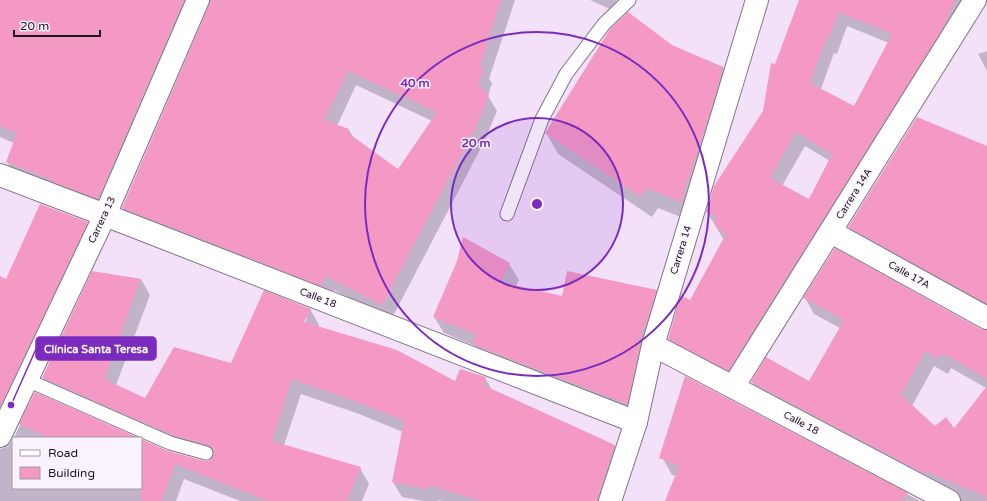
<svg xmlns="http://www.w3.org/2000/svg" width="987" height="501" font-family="'Varela Round',sans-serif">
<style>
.shadow{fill:#0003;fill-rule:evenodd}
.building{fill:#f499c4;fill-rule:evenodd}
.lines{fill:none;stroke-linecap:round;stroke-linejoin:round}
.service-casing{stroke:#837389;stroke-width:15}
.minor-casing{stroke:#837389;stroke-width:24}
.tertiary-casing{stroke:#837389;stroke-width:24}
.service{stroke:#fff;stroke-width:13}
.minor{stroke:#fff;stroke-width:22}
.tertiary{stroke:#fff;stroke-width:22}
.ring{fill:none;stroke:#7b2cbf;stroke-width:2}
.labels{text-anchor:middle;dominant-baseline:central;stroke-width:3;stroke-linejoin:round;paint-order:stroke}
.street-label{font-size:10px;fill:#1c151e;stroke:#faf3fd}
.centre{fill:#7b2cbf;stroke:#faf3fd;stroke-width:2}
.ring-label{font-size:12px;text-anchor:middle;font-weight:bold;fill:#7b2cbf;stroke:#faf3fd;stroke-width:3;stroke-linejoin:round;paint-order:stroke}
.leader{fill:none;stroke:#7b2cbf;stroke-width:1.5}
.callout-dot{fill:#7b2cbf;stroke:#faf3fd;stroke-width:1.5}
.callout{fill:#7b2cbf;stroke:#7b2cbf;stroke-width:1.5}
.callout-label{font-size:11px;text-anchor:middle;font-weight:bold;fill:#fff}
</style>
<rect width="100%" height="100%" fill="#f3e1fa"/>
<g class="shadow">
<path d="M4,0H515L489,79L492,83L488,96L497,111L484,142L391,320L334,290L330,300L132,223L123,208L211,3H205L107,214L16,177L7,162L14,143L0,137V10ZM356,85L432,121L398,171L354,138L349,130L337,126Z"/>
<polygon points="590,0 617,0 612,10"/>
<path d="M801,0H969L737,385L677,353L669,339L724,240L707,212L764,112L775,66ZM847,26L889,43L855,107L821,89L834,53L837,54ZM805,146L830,161L810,200L782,186Z"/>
<polygon points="672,46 723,67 734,88 693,222 658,208 652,217 558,154 546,133"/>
<polygon points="987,51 987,71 978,54"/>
<polygon points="987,148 987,314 858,243 849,227"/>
<polygon points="87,223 96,238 0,440 0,277 6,280"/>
<polygon points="509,264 519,280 516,286 563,297 656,291 665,307 636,419 482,361 473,345 444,333 434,317"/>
<path d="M93,272L141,279L150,295L116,385L145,399L232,364L310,309L319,325L318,327L455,382L485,378L492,390L615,446L624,461L610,501H443L438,500V501H423L402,497L393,482L403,432L359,414L301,394L284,445L360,468L369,484L362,501H240L184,479L176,501H0V449L7,447L13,440V488H141V440L167,452L204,462H209L213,459L182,451L52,393L43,378ZM305,318H307L303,327H301Z"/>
<path d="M805,298L987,331V501H956L761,398L752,382H810L840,328L814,314ZM934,366L948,374L951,368L986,388L954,430L935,427L912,406Z"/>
<polygon points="685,377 920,501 666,501 676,476 672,475 663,459"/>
<polygon points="35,393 136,438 14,438"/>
</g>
<g class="building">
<polygon points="0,0 184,0 98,199 50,181 51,179 6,162 17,133 0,126"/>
<path d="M210,0H501L480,66L484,67L478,86L489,95L476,127L382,305L325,276L321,286L122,208L209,5ZM348,71L437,112L398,169L348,133L349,129L324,120Z"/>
<path d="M799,0H955L942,30L728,371L668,339L681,295L690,300L726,234L715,226L716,216L706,212L714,186L763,111L771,63L775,64ZM839,12L892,34L854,106L810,83L826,39L828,40ZM796,132L832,154L809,199L770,178Z"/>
<polygon points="628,12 672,45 723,67 710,113 681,202 646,188 641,197 545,133 610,29"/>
<polygon points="917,117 987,146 987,304 848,227"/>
<polygon points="40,204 88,222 0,407 0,276 6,279"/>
<polygon points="463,237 510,263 501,282 562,296 567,271 657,290 645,328 643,326 639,351 627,404 472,344 476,334 433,317 457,261"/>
<polygon points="835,248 981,329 987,330 987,379 942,353 939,359 925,351 901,395 935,426 946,417 954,428 987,386 987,497 928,472 925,474 751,382 766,357 809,381 844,320 803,298"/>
<polygon points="92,271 141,279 104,379 145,398 174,347 231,363 264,290 311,309 304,322 397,350 455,381 460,369 486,377 483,385 615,445 598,497 598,501 481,501 429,485 428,489 392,482 404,421 349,399 292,379 272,441 361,467 347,501 268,501 175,464 162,501 141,501 141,439 168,451 204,461 208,461 211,459 214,456 214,451 212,448 208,445 173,435 42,378"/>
<polygon points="685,376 908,493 900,501 665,501 679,466 659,458"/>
<polygon points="35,392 139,438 50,438 19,424"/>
</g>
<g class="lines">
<defs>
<g id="service">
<polyline points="507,214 542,119 566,74 604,24 629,0"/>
<polyline points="27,380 170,443 206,453"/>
</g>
<g id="minor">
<polyline points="0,175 105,215 636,422"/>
<polyline points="831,232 987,318"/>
<polyline points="653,345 949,501"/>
<polyline points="733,387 975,0"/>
<polyline points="0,436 105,215 198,0"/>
</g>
<polyline id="tertiary" points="610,501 636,422 653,345 757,0"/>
</defs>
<use href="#service" class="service-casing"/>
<use href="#minor" class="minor-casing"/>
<use href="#tertiary" class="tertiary-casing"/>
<use href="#service" class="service"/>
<use href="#minor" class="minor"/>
<use href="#tertiary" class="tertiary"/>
</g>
<circle cx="537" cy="204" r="86" fill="#7b2cbf" fill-opacity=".12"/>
<g class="ring">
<circle cx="537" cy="204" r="86"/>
<circle cx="537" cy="204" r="172"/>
</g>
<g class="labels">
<g class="street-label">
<text transform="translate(854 194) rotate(-58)">Carrera 14A</text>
<text transform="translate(102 220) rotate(-65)">Carrera 13</text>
<text transform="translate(681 250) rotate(-73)">Carrera 14</text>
<text transform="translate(909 275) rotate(29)">Calle 17A</text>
<text transform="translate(318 298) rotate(21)">Calle 18</text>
<text transform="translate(801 423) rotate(28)">Calle 18</text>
</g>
</g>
<circle cx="537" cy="204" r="6" class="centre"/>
<g class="ring-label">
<text x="415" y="87">40 m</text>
<text x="476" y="147">20 m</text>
</g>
<path class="leader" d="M11 405L36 349"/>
<circle class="callout-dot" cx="11" cy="405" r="4"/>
<rect class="callout" x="36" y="337" width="120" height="23" rx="4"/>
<g class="callout-label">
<text x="96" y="353">Clínica Santa Teresa</text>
</g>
<rect x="12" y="437" width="130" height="52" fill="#faf3fd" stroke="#a19aa4"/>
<rect x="20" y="450" width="20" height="6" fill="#ffffff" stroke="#a19aa4"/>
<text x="48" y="457" font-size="12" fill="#1c151e">Road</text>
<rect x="20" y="467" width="20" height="12" fill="#f499c4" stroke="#a19aa4"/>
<text x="48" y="477" font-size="12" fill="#1c151e">Building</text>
<path d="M14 30v6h86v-6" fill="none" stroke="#1c151e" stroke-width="2"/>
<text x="20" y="30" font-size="12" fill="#1c151e" stroke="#faf3fd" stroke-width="3" paint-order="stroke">20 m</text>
</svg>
